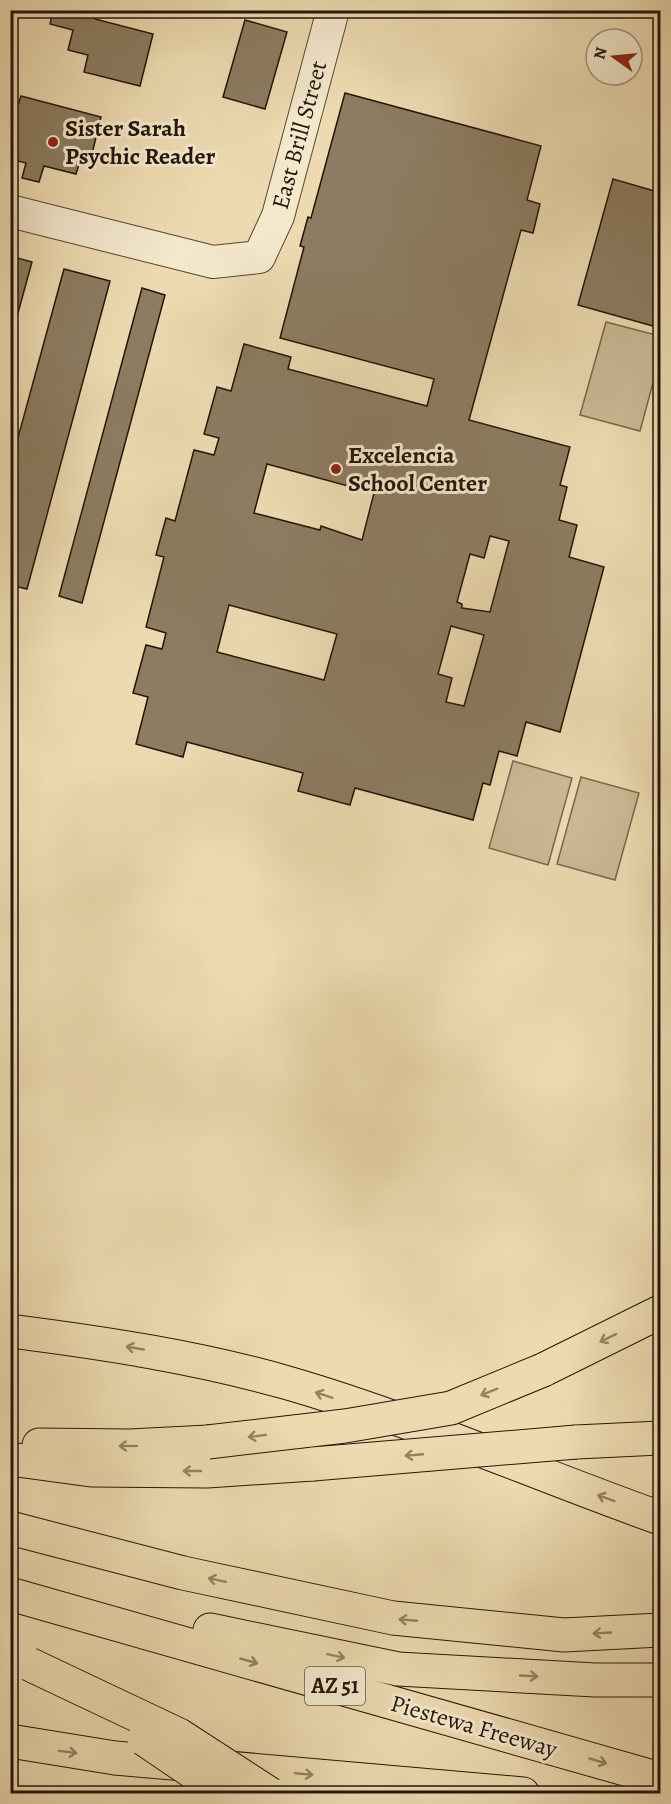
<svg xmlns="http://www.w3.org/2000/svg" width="671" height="1804" font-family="Alegreya,serif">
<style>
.green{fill:#cbb995;stroke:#776850;stroke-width:1.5}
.building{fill:#8c7c61;stroke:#23160b;stroke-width:1.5;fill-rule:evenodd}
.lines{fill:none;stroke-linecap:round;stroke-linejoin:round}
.minor-casing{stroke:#564734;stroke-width:34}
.highway-casing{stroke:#23160b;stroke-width:35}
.minor{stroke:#f3e7cc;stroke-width:32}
.highway{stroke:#eddab1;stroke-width:33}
.highway-bridge-casing{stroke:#23160b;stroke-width:35;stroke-linecap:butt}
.highway-bridge{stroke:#eddab1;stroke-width:33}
.oneway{stroke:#928266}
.poi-dot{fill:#8f2418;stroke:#f3e7cc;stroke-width:2}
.labels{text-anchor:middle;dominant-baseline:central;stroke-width:6;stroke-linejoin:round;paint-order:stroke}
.shield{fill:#f3e7cc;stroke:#615545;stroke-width:1.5}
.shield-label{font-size:22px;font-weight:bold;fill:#23160b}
.poi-label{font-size:24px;font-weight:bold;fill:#23160b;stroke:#f3e7cc;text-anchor:start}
.street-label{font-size:24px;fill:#23160b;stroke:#f3e7cc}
</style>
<rect width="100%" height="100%" fill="#eddab1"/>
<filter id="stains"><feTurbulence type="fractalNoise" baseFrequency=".00333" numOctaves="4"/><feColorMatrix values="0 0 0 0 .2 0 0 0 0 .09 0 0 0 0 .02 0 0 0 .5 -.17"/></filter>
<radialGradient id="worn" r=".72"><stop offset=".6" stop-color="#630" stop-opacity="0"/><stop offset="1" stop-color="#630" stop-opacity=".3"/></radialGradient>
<g class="green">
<polygon points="606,322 660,336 660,357 640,431 580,415"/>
<polygon points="513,761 572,778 548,865 489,848"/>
<polygon points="581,777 639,793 615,880 557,864"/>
</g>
<g class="building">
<polygon points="53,10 98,10 95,19 153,34 140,86 84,72 88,55 68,50 73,30 50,24"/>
<polygon points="245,20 287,32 265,109 223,97"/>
<path d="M345,93L541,146L527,200L540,204L533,233L521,230L469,420L570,447L560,485L567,487L559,520L577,525L569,557L604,567L560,732L526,722L517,756L499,751L490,785L483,783L473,820L355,788L350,805L298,791L303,773L187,742L183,757L136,744L148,697L133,693L146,645L162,649L166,633L146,627L164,557L156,555L166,518L175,521L194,450L214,455L219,438L204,434L217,387L231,391L244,344L291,357L288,369L427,406L434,379L280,338L304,247L300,246L308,217L311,218ZM267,464L374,493L362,540L321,526L320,530L254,513ZM490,536L509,541L490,612L462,608V604L457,602L470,554L484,558ZM229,605L337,634L324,680L217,652ZM451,626L484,635L464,706L446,702L452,678L438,674Z"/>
<polygon points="21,96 101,117 91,158 82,155 76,174 44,166 39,182 22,178 26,163 10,159 10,129"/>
<polygon points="613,179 658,192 660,186 660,328 578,305"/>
<polygon points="10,256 32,262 10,342"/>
<polygon points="64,269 110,281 27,589 10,585 10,467"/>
<polygon points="142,288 165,295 82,603 59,596"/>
</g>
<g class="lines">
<defs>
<polyline id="minor" points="10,211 213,262 259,257 278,216 333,10"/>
<g id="highway">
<path d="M10,1331C104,1343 197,1357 288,1383C415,1420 536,1474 660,1518"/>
<polyline points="543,1370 660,1312"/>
<polyline points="576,1442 660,1438"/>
<polyline points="39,1445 130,1446 208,1442"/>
<polyline points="10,1459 91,1470 207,1471 313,1464"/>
<polyline points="10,1528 183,1573 393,1618 564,1635 660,1630"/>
<polyline points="10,1594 660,1779"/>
<polyline points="210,1630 398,1669 595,1680 660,1680"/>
<polyline points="10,1741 115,1758 523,1794"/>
</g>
</defs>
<use href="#minor" class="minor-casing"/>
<use href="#highway" class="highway-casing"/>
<use href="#minor" class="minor"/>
<use href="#highway" class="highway"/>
<defs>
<g id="highway-bridge">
<polyline points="208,1442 345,1426 451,1408 543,1370"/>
<polyline points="313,1464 576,1442"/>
<polyline points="29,1664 179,1735 270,1794"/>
<polyline points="144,1739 225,1794"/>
</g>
</defs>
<use href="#highway-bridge" class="highway-bridge-casing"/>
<use href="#highway-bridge" class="highway-bridge"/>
</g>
<defs><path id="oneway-shaft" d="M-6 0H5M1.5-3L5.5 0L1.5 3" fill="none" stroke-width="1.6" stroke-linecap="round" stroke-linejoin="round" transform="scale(1.5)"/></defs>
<g class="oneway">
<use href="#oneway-shaft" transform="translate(608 1338) rotate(154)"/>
<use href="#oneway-shaft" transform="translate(135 1348) rotate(-170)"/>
<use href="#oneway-shaft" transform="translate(489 1392) rotate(158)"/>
<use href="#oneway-shaft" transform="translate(324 1395) rotate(-162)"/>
<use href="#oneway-shaft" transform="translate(257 1436) rotate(173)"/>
<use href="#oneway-shaft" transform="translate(128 1446) rotate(179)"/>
<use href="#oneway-shaft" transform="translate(414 1455) rotate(175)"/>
<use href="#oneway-shaft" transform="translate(192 1471) rotate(-180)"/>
<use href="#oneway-shaft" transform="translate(606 1498) rotate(-160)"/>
<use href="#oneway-shaft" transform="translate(217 1580) rotate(-168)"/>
<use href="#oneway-shaft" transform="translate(408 1620) rotate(-175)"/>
<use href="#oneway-shaft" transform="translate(602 1633) rotate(177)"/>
<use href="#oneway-shaft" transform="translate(336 1656) rotate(12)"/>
<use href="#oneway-shaft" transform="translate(249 1661) rotate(16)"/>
<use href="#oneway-shaft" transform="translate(529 1676) rotate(3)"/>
<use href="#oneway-shaft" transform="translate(68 1752) rotate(7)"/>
<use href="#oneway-shaft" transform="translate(598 1761) rotate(16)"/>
<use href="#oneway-shaft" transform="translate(304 1774) rotate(5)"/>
</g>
<g class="poi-dot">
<circle cx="53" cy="142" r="6"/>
<circle cx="336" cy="469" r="6"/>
</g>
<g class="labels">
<rect class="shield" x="305" y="1667" width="60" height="38" rx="4.5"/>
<g class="shield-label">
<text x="335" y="1686">AZ 51</text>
</g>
<g class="poi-label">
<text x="65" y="128">Sister Sarah<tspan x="65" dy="28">Psychic Reader</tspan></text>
<text x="348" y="455">Excelencia<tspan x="348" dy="28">School Center</tspan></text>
</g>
<g class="street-label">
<text transform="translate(299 135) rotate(-75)">East Brill Street</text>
<text transform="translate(474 1726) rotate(16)">Piestewa Freeway</text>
</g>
</g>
<rect width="671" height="1804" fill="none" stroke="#eddab1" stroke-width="36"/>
<rect x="12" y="12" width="647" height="1780" fill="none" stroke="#23160b" stroke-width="3"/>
<rect x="18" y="18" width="635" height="1768" fill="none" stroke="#23160b" stroke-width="1.5"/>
<g transform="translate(614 57) rotate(285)"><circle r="28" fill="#f3e7cc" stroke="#a0937f" stroke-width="1.5"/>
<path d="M0-4.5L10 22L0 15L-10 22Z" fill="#8f2418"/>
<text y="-9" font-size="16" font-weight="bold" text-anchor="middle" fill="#23160b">N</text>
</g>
<rect width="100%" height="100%" filter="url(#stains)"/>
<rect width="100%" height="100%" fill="url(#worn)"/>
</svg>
